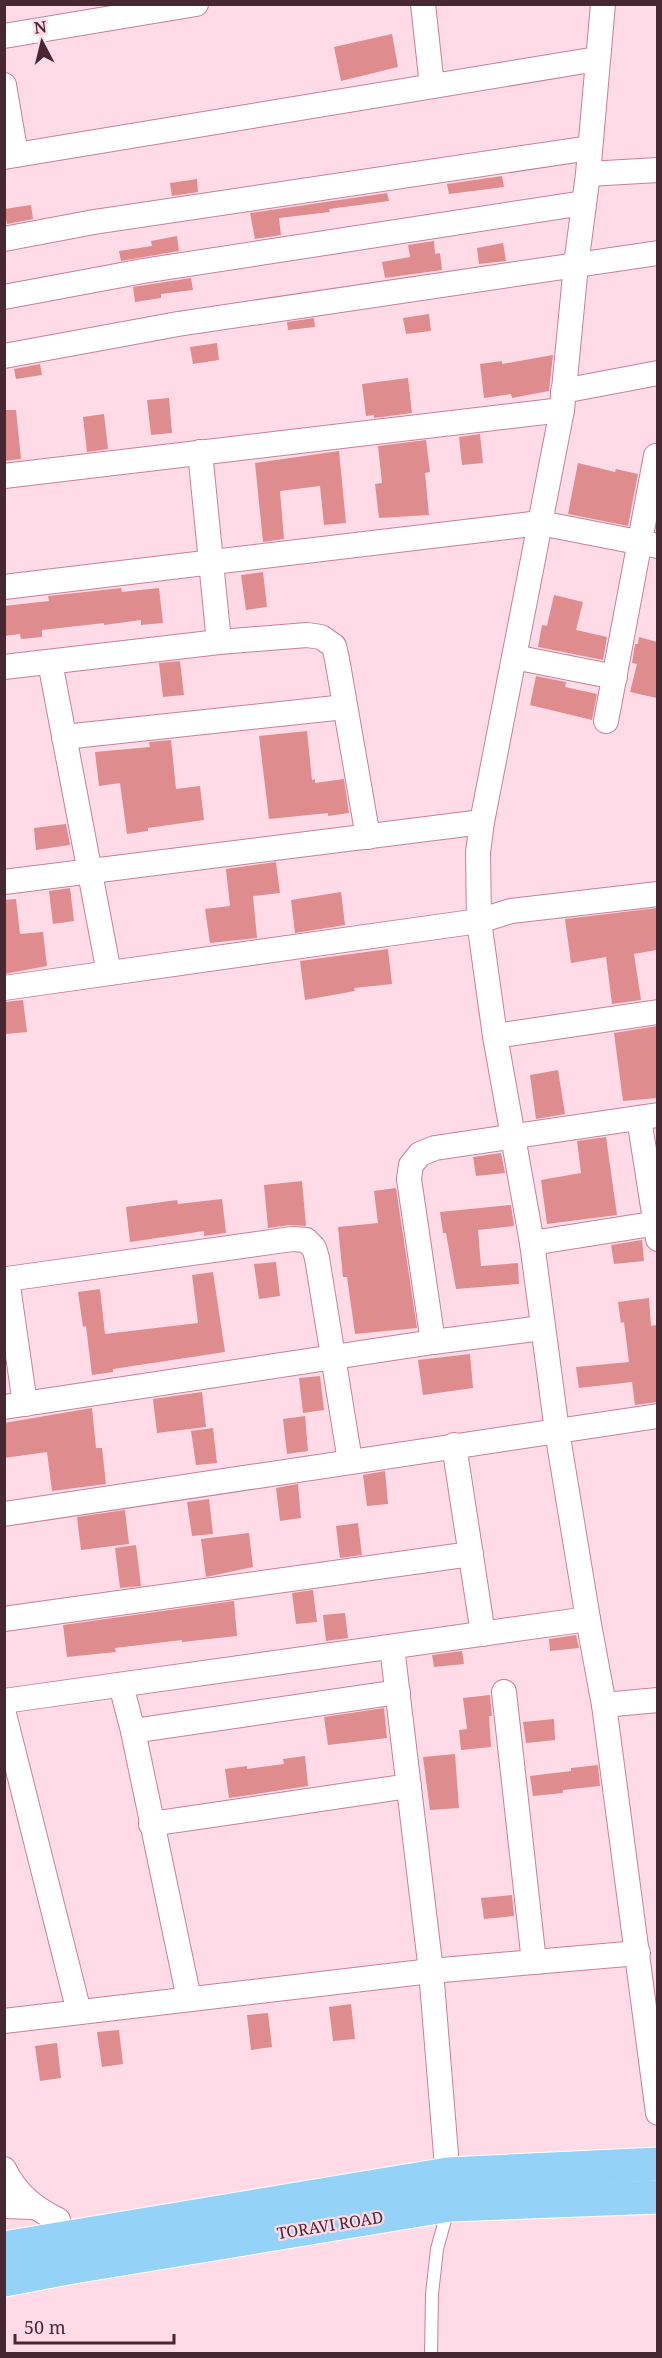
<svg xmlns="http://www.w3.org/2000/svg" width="662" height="2358" font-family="'Noto Serif',serif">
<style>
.building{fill:#df8c8e}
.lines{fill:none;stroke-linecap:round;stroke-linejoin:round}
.service-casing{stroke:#cb7e98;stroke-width:14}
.minor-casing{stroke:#cb7e98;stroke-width:26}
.trunk-casing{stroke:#fff;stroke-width:35}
.service{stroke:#fff;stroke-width:12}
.minor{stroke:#fff;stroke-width:24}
.trunk{stroke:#94d2f8;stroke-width:33}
.labels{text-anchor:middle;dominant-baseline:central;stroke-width:4.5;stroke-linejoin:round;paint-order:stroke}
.street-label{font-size:16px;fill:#462732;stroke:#fedbe6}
</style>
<rect width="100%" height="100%" fill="#fedbe6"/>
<g class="building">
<polygon points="392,34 398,67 341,81 334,47"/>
<polygon points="502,176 504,187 449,194 447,184"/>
<polygon points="197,179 198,192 172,196 170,183"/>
<polygon points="387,193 389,201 329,209 330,212 279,218 281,235 255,239 250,213"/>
<polygon points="31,205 33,219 7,224 4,209"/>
<polygon points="177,236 179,251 121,261 119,251 152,246 151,241"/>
<polygon points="434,241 435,254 440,253 442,270 385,278 382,262 410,257 408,245"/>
<polygon points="503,243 506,261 479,264 477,248"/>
<polygon points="191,278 193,290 161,294 161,298 135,302 133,287"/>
<polygon points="429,314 431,331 406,334 403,318"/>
<polygon points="314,318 315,327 288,330 287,322"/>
<polygon points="217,343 219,360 193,364 190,347"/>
<polygon points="553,355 549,391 512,398 511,394 484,398 480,364 502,361 502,364"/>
<polygon points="40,364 42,375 16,379 14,369"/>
<polygon points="408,378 412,413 374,418 374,415 366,416 362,384"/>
<polygon points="169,398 172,433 151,435 147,400"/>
<polygon points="4,410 16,410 21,459 4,461"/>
<polygon points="104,414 108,449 87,452 83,417"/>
<polygon points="480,434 483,463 462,465 459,437"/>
<polygon points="426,440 430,472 425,473 429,515 379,518 375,484 382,483 378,446"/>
<polygon points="339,451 346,523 324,525 320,486 280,491 284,539 263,542 255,463"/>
<polygon points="578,463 615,472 616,469 638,474 628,526 568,514"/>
<polygon points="263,572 267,607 246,610 241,575"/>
<polygon points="121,588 122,592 159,588 163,623 141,625 141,620 104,625 104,623 42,630 42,637 21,639 20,634 4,636 4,606 49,601 48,596"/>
<polygon points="554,595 583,602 576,630 607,637 603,660 538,647 542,625 547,626"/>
<polygon points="639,637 657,642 657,698 630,692 637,664 632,663 635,644 638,644"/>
<polygon points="180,661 184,695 163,697 159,663"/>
<polygon points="536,676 566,682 565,687 597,694 592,720 530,705"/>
<polygon points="307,731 312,780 315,779 315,783 344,779 349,813 328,816 328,813 269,819 259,736"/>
<polygon points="171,740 176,789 200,786 204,820 148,828 148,831 127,834 120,783 99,786 95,752 150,747 149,742"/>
<polygon points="66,824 70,845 36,850 34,828"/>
<polygon points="276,862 280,893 253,896 257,938 210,943 205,909 230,906 226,869"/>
<polygon points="70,888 74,921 53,924 49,891"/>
<polygon points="341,892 345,925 295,933 291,900"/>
<polygon points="16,899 20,934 43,932 47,966 4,974 4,900"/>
<polygon points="657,908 657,950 634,954 641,1000 612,1004 606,957 571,963 565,919"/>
<polygon points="388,949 392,984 354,988 355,991 305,1000 300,961"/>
<polygon points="23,1000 27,1032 6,1034 4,1002"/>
<polygon points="657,1026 657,1098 623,1101 614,1033"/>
<polygon points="558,1070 565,1114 536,1119 530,1075"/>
<polygon points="606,1137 617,1215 547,1224 541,1180 581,1173 577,1141"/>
<polygon points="501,1153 505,1173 476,1176 473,1157"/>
<polygon points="302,1181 306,1226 290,1225 268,1228 264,1185"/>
<polygon points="396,1188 417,1328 355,1334 347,1277 343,1277 338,1227 378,1223 374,1191"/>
<polygon points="222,1199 226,1233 204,1236 204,1231 130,1242 126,1207 177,1200 178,1204"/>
<polygon points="511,1205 514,1226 478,1230 481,1266 518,1263 519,1284 456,1289 446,1233 443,1233 440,1212"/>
<polygon points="642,1240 644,1261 614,1264 611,1245"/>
<polygon points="276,1262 280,1296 259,1299 254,1264"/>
<polygon points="213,1272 225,1352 113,1369 113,1372 92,1375 86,1326 83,1327 78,1292 100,1289 105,1334 198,1323 192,1275"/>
<polygon points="649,1298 651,1326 656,1325 657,1344 657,1402 635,1405 632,1382 579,1388 576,1367 629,1362 624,1322 621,1323 618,1302"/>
<polygon points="470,1354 473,1388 423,1395 418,1360"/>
<polygon points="320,1376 324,1410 303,1413 299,1378"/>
<polygon points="202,1392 206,1427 157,1433 153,1399"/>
<polygon points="92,1408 96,1448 102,1448 106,1484 52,1491 47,1452 4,1458 4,1423"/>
<polygon points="305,1416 308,1451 287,1454 283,1419"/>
<polygon points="213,1428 217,1463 196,1465 191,1431"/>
<polygon points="385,1471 388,1504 367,1506 363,1475"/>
<polygon points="298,1484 301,1518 280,1521 276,1488"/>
<polygon points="209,1499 213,1534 192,1536 187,1502"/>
<polygon points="125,1510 129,1544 81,1550 77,1517"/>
<polygon points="358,1523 362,1555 340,1558 336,1526"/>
<polygon points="249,1533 253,1567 206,1577 201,1539"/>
<polygon points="136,1545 141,1586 120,1588 115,1548"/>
<polygon points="313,1590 317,1622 296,1624 292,1593"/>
<polygon points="234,1601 237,1636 182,1642 182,1640 115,1648 116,1652 67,1657 63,1625"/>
<polygon points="345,1613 348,1638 326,1641 323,1615"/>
<polygon points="576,1635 579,1648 550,1651 549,1639"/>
<polygon points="462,1651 464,1664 434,1667 432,1655"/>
<polygon points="490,1695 492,1716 489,1716 491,1747 461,1750 459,1730 467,1729 463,1698"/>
<polygon points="384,1708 387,1738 328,1745 324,1717"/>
<polygon points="554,1719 555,1740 526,1743 523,1722"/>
<polygon points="455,1754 459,1808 430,1810 423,1757"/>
<polygon points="305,1756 308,1786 229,1798 225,1769 247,1766 247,1769 284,1764 283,1759"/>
<polygon points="598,1765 600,1786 563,1790 563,1793 533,1796 530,1776 571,1771 571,1768"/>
<polygon points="512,1895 514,1916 484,1919 481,1898"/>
<polygon points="351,2004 355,2039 333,2041 329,2007"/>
<polygon points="268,2013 272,2047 251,2050 247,2015"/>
<polygon points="119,2030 123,2064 102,2067 97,2032"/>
<polygon points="57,2043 61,2078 40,2081 35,2046"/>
</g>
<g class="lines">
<defs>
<polyline id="service" points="431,2354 432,2294 437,2249 448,2209"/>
<g id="minor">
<polyline points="423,4 432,86"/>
<polyline points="603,4 588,174 576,265 562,410 482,822 478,852 479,921 495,1036 532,1243 557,1431 588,1619 604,1705 658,2113"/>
<polyline points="4,36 196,4"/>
<polyline points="4,85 16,155"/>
<polyline points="4,157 597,59"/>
<polyline points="588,174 658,170"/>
<polyline points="4,239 94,222 590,148"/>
<polyline points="4,297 143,271 584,203"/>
<polyline points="4,356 178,324 658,253"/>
<polyline points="563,391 658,373"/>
<polyline points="200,452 219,642"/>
<polyline points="4,476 562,410"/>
<polyline points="4,587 540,523 658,546"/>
<polyline points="514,657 615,677"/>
<polyline points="50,662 109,973"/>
<polyline points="4,667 219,642 307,635 321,637 334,646 337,659 368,837"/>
<polyline points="606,721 656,456"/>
<polyline points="64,737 345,707"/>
<polyline points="4,882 482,822"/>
<polyline points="4,988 479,921 511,911 658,894"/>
<polyline points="495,1036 658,1012"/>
<polyline points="639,1118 658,1239"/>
<polyline points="532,1243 658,1223"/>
<polyline points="433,1342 409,1179 411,1165 420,1154 435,1148 658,1115"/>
<polyline points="25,1404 7,1279 292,1239 306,1240 314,1248 317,1258 350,1461"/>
<polyline points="4,1407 433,1342 542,1328"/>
<polyline points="454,1445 483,1634"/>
<polyline points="4,1514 658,1416"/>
<polyline points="4,1619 471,1554"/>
<polyline points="392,1647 431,1971 449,2191"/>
<polyline points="121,1685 133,1731 189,1999"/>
<polyline points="504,1692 534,1962"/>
<polyline points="4,1701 588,1619"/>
<polyline points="604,1705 658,1700"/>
<polyline points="4,1714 79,2012"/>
<polyline points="133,1731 398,1692"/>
<polyline points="151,1824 409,1786"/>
<polyline points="4,2021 431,1971 638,1953"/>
<path d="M4,2169C16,2194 34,2208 58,2220L61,2237"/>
<polyline points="4,2206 33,2207"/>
</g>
<g id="trunk">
<polyline points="4,2248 448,2174 658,2164"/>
<polyline points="4,2280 73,2267 450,2205 658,2197"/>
</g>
</defs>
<use href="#service" class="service-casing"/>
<use href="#minor" class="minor-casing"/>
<use href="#trunk" class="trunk-casing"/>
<use href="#service" class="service"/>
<use href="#minor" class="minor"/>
<use href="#trunk" class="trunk"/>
</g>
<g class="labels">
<g class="street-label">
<text transform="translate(330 2225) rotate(-9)">TORAVI ROAD</text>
</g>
</g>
<rect width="662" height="2358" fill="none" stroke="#462732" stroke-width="12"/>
<g transform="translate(42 42) rotate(353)" stroke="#fedbe6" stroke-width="4.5" paint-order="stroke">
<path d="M0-4.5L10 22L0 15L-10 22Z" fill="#462732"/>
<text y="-9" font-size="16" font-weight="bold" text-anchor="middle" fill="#462732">N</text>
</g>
<path d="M15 2334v9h159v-9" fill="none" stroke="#462732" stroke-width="3"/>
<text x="24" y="2334" font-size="18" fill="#462732" stroke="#fedbe6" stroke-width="4.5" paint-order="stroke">50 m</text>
</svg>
